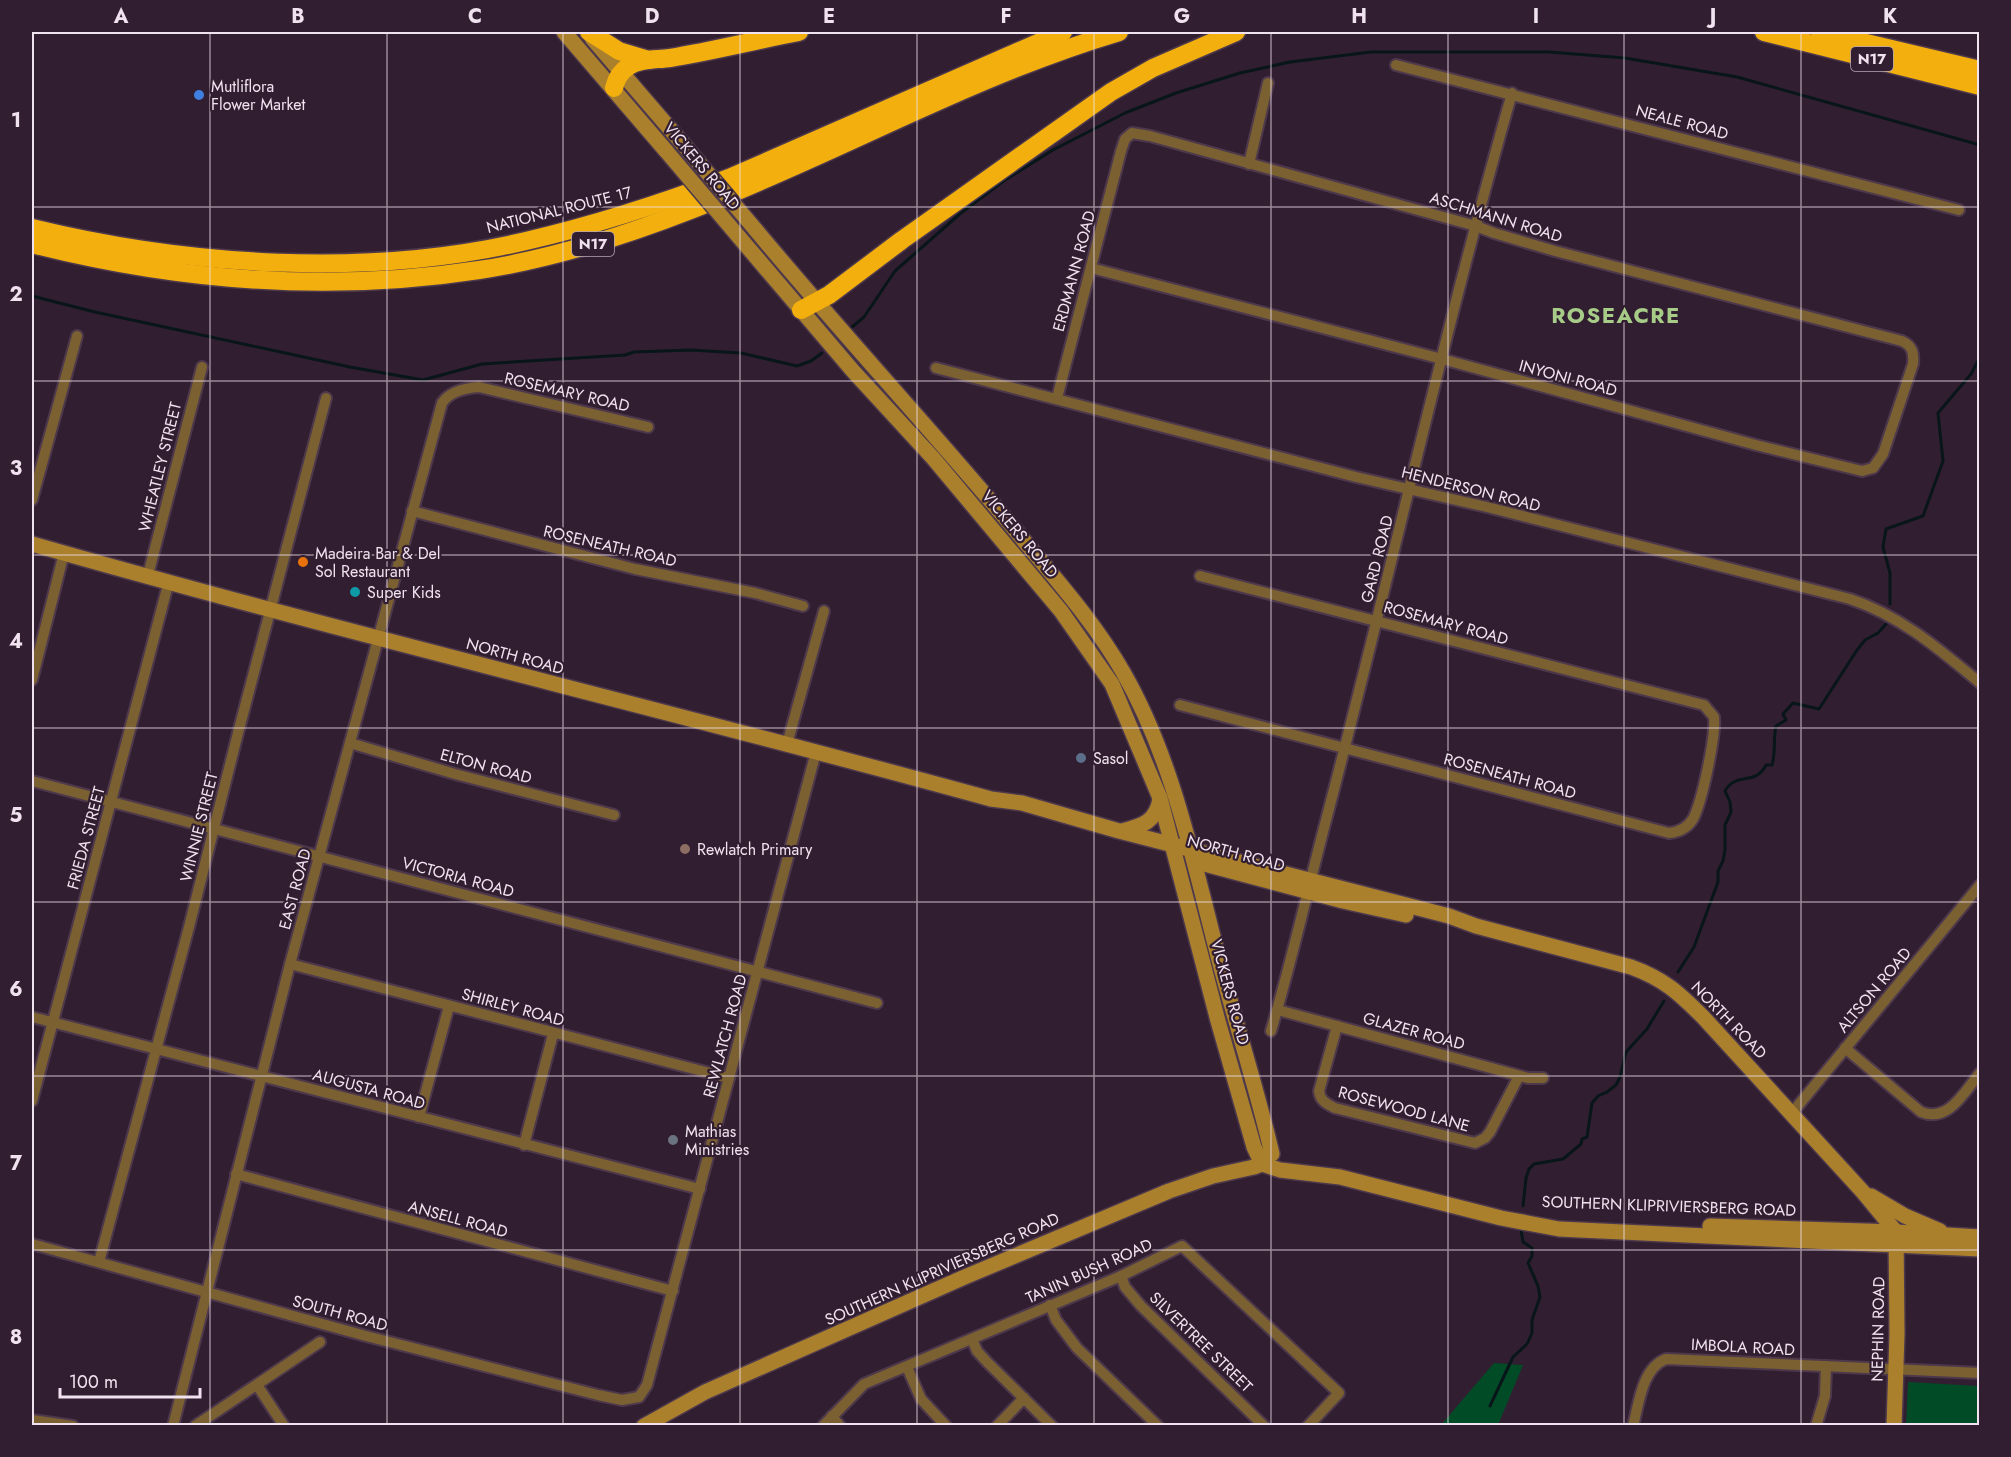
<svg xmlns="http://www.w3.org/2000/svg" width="2011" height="1457" font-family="Jost,sans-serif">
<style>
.green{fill:#014b26}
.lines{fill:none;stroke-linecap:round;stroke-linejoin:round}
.stream{stroke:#08161a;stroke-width:3}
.street-casing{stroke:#4d394b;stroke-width:14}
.secondary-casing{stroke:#4d394b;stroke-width:18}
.highway-casing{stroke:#4d394b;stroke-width:21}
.street{stroke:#7b6031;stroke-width:10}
.secondary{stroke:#ab802d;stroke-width:15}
.highway{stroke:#f2af0d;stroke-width:18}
.secondary-bridge-casing{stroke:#4d394b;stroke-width:18;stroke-linecap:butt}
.secondary-bridge{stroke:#ab802d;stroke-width:15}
.grid{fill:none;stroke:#f0e2ee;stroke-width:1.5;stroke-opacity:0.55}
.shop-dot{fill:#3f7fe0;stroke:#321e31;stroke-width:2}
.food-dot{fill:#e8710a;stroke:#321e31;stroke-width:2}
.culture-dot{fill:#0f9aa8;stroke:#321e31;stroke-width:2}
.service-dot{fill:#5c6f8a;stroke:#321e31;stroke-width:2}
.education-dot{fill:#8d6e63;stroke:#321e31;stroke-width:2}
.worship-dot{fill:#6b7280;stroke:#321e31;stroke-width:2}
.labels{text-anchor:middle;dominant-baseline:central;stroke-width:4.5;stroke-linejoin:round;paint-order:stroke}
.shield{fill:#321e31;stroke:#b7a7b5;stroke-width:1.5}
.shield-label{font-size:15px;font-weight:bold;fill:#f0e2ee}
.poi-label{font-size:16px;fill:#f0e2ee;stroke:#321e31;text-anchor:start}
.street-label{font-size:16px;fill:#f0e2ee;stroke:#321e31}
.district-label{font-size:22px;font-weight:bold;letter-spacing:1.5px;fill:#a7cc88;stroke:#321e31}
.neatline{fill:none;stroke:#f0e2ee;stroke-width:2}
.grid-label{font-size:20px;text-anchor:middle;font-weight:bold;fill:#f0e2ee}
</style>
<rect width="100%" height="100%" fill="#321e31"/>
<g class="green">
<polygon points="1494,1363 1523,1365 1498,1425 1441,1425"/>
<polygon points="1908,1382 1979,1386 1979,1425 1906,1425"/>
</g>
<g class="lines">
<g class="stream">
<polyline points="32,296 95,312 350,367 423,380 482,364 625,355 634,352 691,350 741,353 797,366 811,361 822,353"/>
<polyline points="852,327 864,317 895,271 961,213 1005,180 1053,150 1125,113 1176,93 1240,73 1290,62 1371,52 1549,52 1625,58 1737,77 1980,145"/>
<polyline points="1890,604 1890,573 1883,547 1886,529 1923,516 1943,461 1938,413 1971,374 1980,357"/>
<path d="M1678,972L1694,947L1718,882V871L1723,861L1725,850V825L1731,812L1730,802L1725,791C1736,771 1755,787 1766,765H1772C1776,752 1773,739 1776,726L1786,720L1783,714L1793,703L1819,709L1857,650L1865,640L1878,633L1886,624"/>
<polyline points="1523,1206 1526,1178 1529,1169 1534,1164 1563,1159 1581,1144 1582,1139 1587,1137 1592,1103 1598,1096 1607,1092 1616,1085 1620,1077 1626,1052 1647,1029 1664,1001"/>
<polyline points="1490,1406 1513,1357 1527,1344 1532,1333 1532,1320 1540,1297 1538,1286 1528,1263 1532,1256 1532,1248 1523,1242 1521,1230"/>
</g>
<defs>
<g id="street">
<polyline points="1396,65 1959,210"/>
<polyline points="1249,164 1268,83"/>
<path d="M936,368L1356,477L1487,507L1850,599C1901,616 1939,649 1980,683"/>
<path d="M1057,398L1121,151L1125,139L1132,133L1150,136L1476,226L1494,233L1555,251L1902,341C1913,346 1914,354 1913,364L1883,454L1873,468L1862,471L1756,445L1442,359L1091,268"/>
<polyline points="32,500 77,336"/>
<polyline points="412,511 635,569 755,593 803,606"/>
<polyline points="148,575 202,367"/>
<polyline points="32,680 64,553"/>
<path d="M1180,705L1669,833C1679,832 1688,827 1693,819C1702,802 1716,736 1714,717L1704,705L1200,576"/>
<polyline points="350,743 455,774 614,815"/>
<polyline points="787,744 824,611"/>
<polyline points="32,781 877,1003"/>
<polyline points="290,964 729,1078"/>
<polyline points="1278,1010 1528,1078 1543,1078"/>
<polyline points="32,1017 700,1189"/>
<path d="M1337,1026L1319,1091C1320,1101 1327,1104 1335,1108L1475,1143L1485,1138L1490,1132L1519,1076"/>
<path d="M1271,1031C1291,963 1307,893 1325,824C1389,581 1443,335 1512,93"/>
<path d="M1845,1048L1921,1112C1949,1123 1964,1092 1980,1073"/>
<polyline points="32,1101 169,581"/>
<polyline points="1792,1113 1980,885"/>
<polyline points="419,1117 449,1006"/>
<polyline points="524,1145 553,1034"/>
<polyline points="236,1174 673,1291"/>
<polyline points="32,1244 366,1336 598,1395 622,1400 639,1397 647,1385 816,752"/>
<polyline points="99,1262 189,927 238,733 326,398"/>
<polyline points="1121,1276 1125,1287 1141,1306 1264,1426"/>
<polyline points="1050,1305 1056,1320 1077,1348 1158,1426"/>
<polyline points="972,1339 977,1351 987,1362 1052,1426"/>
<polyline points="907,1367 921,1399 946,1426"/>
<polyline points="257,1385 284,1426"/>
<polyline points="832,1416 840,1426"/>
<polyline points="32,1420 73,1426"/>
<path d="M173,1426L290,964L442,403C450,391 465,388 479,387L648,427"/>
<polyline points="195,1426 320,1342"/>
<polyline points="823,1426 864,1384 1121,1276 1182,1246 1339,1393 1308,1426"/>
<polyline points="997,1426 1024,1398"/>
<path d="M1633,1426C1639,1403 1642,1368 1666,1359L1980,1373"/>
<polyline points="1816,1426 1825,1396 1826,1366"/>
</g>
<g id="secondary">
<polyline points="564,32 667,152"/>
<polyline points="592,38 683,144"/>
<path d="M755,229C838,329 927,425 1011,525C1050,573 1092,618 1123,672C1173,759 1194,864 1219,960C1236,1025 1257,1089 1272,1154"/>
<polyline points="739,237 853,371 933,458 1061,611 1112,684 1160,798 1218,1021 1254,1147 1262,1164 1280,1170 1340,1177 1501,1218 1559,1229 1980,1249"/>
<path d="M32,544C350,635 672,711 991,799L1022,803L1119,831L1449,916L1476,926L1631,967C1664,979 1679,993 1703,1017L1863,1192L1896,1232L1897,1334L1894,1426"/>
<path d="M1122,831C1142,826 1156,822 1160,799"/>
<polyline points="1197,862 1343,901 1406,915"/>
<polyline points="1871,1196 1905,1216 1940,1231"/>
<polyline points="1710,1226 1896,1232 1980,1237"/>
<polyline points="644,1426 705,1392 967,1276 1169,1191 1213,1176 1254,1167 1262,1164 1268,1158"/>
</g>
<g id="highway">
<polyline points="589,32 619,51 649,60"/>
<polyline points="1764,32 1980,86"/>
<polyline points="1820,32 1980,70"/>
<path d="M614,88C616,79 621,71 629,66C641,58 657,60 670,58C713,51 756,40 799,32"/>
<path d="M32,228C188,266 369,278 526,241C595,225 663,203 729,178L1063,32"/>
<path d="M32,244C178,281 329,293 479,270C552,259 624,236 693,209C836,154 971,76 1119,32"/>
<polyline points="801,310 829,295 902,240 1111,92 1153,68 1236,32"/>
</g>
</defs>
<use href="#street" class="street-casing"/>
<use href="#secondary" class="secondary-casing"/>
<use href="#highway" class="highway-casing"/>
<use href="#street" class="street"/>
<use href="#secondary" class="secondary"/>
<use href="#highway" class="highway"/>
<defs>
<g id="secondary-bridge">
<polyline points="683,144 755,229"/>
<polyline points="667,152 739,237"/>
</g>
</defs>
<use href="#secondary-bridge" class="secondary-bridge-casing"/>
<use href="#secondary-bridge" class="secondary-bridge"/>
</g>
<path class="grid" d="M210,32V1426M387,32V1426M563,32V1426M740,32V1426M917,32V1426M1094,32V1426M1271,32V1426M1448,32V1426M1624,32V1426M1801,32V1426M32,207H1980M32,381H1980M32,555H1980M32,728H1980M32,902H1980M32,1076H1980M32,1250H1980"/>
<circle class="shop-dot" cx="199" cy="95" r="6"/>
<circle class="food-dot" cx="303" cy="562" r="6"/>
<circle class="culture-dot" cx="355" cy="592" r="6"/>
<circle class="service-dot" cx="1081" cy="758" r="6"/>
<circle class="education-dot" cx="685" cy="849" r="6"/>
<circle class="worship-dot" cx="673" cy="1140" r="6"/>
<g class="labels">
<g class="shield">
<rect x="1851" y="47" width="42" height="24" rx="4.5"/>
<rect x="572" y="232" width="42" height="24" rx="4.5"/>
</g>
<g class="shield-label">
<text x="1872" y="59">N17</text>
<text x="593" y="244">N17</text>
</g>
<g class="poi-label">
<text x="211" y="86">Mutliflora<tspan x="211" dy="18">Flower Market</tspan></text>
<text x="315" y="553">Madeira Bar &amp; Del<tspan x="315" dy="18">Sol Restaurant</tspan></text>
<text x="367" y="592">Super Kids</text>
<text x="1093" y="758">Sasol</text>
<text x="697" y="849">Rewlatch Primary</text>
<text x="685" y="1131">Mathias<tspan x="685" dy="18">Ministries</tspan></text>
</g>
<g class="street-label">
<text transform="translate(1682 122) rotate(15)">NEALE ROAD</text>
<text transform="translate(702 166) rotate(50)">VICKERS ROAD</text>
<text transform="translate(559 210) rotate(-14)">NATIONAL ROUTE 17</text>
<text transform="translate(1496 217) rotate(17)">ASCHMANN ROAD</text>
<text transform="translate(1074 271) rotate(-75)">ERDMANN ROAD</text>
<text transform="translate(1568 378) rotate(15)">INYONI ROAD</text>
<text transform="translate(567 392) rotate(13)">ROSEMARY ROAD</text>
<text transform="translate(160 467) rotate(-76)">WHEATLEY STREET</text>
<text transform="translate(1471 489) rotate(14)">HENDERSON ROAD</text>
<text transform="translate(1020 534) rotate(50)">VICKERS ROAD</text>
<text transform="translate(610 546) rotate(13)">ROSENEATH ROAD</text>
<text transform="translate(1377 559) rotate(-76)">GARD ROAD</text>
<text transform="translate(1446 623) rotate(15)">ROSEMARY ROAD</text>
<text transform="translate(515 656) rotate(15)">NORTH ROAD</text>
<text transform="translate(486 766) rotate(15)">ELTON ROAD</text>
<text transform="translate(1510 776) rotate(15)">ROSENEATH ROAD</text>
<text transform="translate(199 827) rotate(-76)">WINNIE STREET</text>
<text transform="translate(86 838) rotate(-75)">FRIEDA STREET</text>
<text transform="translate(1236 853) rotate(15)">NORTH ROAD</text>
<text transform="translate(458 877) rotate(15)">VICTORIA ROAD</text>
<text transform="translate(295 889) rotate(-75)">EAST ROAD</text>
<text transform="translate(1874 990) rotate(-50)">ALTSON ROAD</text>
<text transform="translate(1230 992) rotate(75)">VICKERS ROAD</text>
<text transform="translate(513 1007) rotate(15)">SHIRLEY ROAD</text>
<text transform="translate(1729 1020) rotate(46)">NORTH ROAD</text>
<text transform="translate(1414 1031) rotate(15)">GLAZER ROAD</text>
<text transform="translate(725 1036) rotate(-75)">REWLATCH ROAD</text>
<text transform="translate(369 1089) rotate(15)">AUGUSTA ROAD</text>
<text transform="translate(1404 1109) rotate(15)">ROSEWOOD LANE</text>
<text transform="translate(1669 1206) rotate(2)">SOUTHERN KLIPRIVIERSBERG ROAD</text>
<text transform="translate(458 1219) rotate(15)">ANSELL ROAD</text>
<text transform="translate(942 1269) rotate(-24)">SOUTHERN KLIPRIVIERSBERG ROAD</text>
<text transform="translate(1089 1271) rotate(-24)">TANIN BUSH ROAD</text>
<text transform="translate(340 1313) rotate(15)">SOUTH ROAD</text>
<text transform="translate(1878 1329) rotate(-89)">NEPHIN ROAD</text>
<text transform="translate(1201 1342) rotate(44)">SILVERTREE STREET</text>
<text transform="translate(1743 1347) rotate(3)">IMBOLA ROAD</text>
</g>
<g class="district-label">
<text x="1616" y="315">ROSEACRE</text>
</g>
</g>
<rect width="2011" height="1457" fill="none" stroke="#321e31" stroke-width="66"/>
<path d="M60 1388v9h140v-9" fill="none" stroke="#f0e2ee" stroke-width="3"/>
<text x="69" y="1388" font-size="18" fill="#f0e2ee" stroke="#321e31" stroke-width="4.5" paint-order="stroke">100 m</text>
<rect x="33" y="33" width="1945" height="1391" class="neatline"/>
<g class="grid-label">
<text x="121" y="23">A</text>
<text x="298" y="23">B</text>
<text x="475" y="23">C</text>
<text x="652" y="23">D</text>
<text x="829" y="23">E</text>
<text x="1006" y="23">F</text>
<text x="1182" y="23">G</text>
<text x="1359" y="23">H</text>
<text x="1536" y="23">I</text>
<text x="1713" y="23">J</text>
<text x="1890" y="23">K</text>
<text x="16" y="127">1</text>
<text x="16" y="301">2</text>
<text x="16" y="475">3</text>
<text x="16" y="648">4</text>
<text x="16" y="822">5</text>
<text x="16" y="996">6</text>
<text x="16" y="1170">7</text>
<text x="16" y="1344">8</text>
</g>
</svg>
